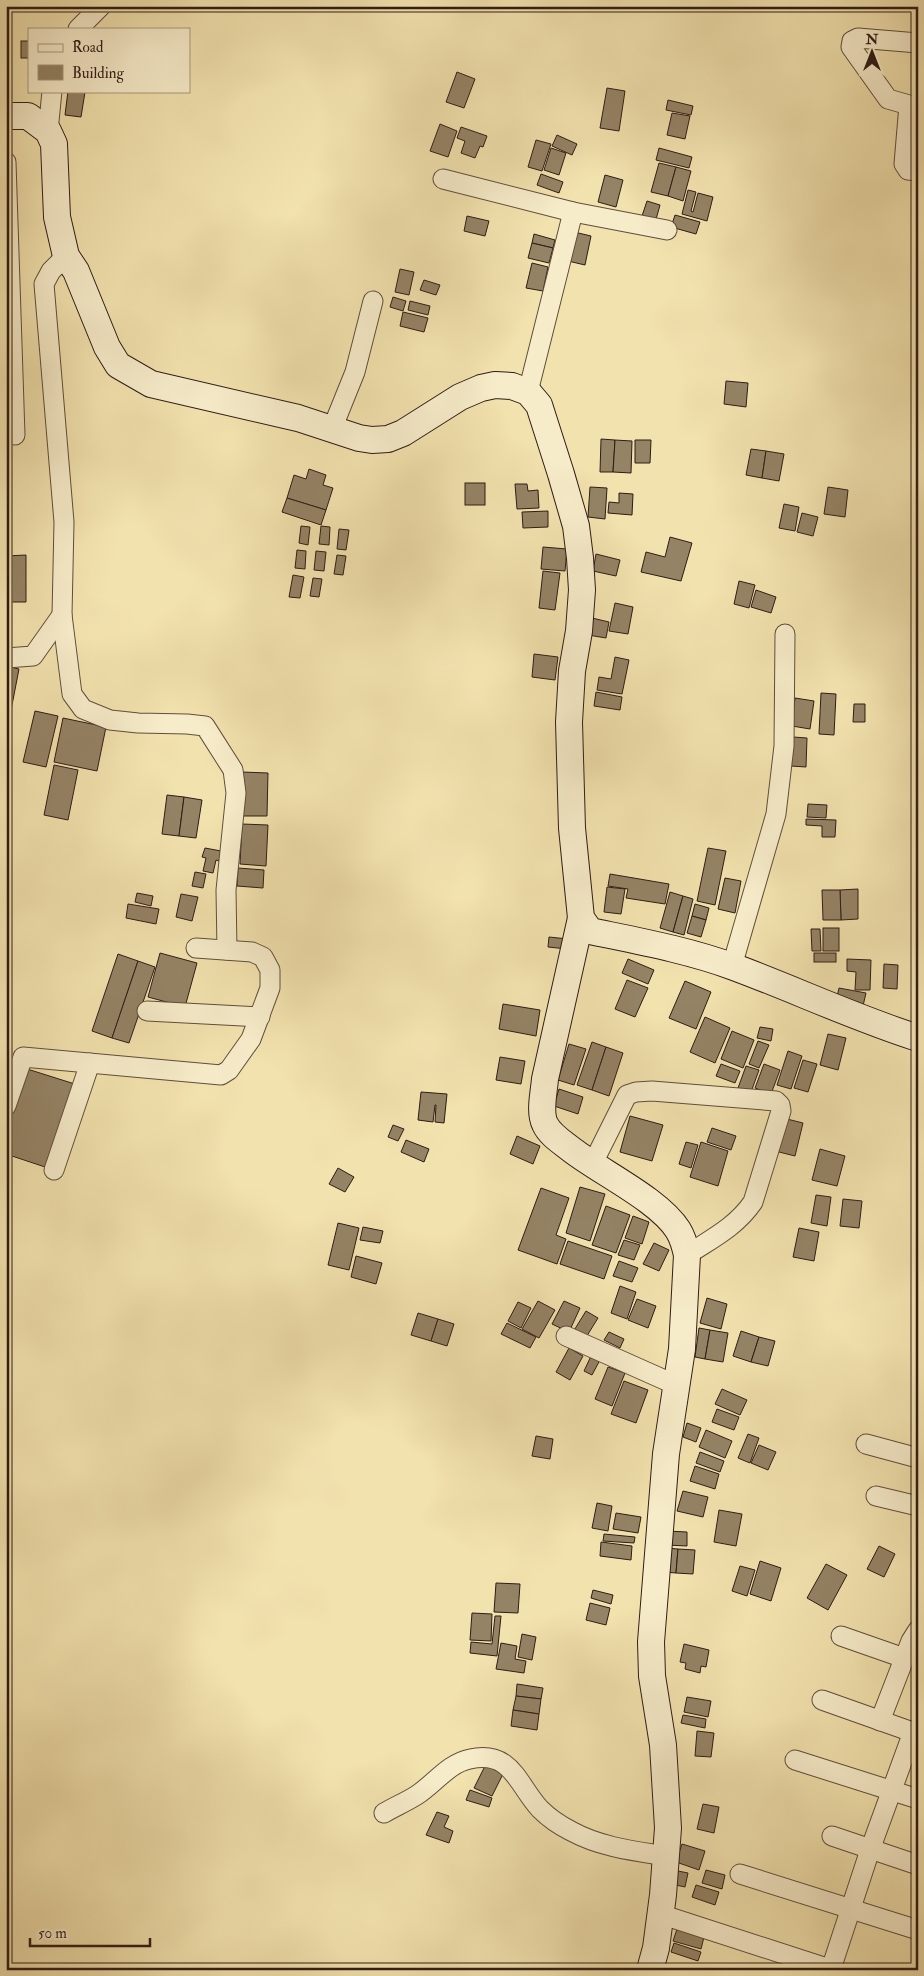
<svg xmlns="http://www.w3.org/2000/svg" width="924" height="1976" font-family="'IM FELL Double Pica',serif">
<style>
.building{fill:#948365;stroke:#2e1c16}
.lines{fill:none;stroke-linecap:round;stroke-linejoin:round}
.street-casing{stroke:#5f4e3c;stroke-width:21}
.secondary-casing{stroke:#2e1c16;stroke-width:28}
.street{stroke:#f7ecca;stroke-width:19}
.secondary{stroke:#f7ecca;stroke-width:26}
</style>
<rect width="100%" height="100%" fill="#f2e2ae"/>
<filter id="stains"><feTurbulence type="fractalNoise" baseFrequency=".004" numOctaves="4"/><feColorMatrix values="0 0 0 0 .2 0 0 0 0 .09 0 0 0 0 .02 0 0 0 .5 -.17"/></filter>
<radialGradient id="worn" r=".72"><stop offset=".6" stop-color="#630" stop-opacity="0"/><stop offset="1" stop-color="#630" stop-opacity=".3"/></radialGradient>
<g class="building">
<rect x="21" y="41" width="8" height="17"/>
<polygon points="457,72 475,79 464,108 446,102"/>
<polygon points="607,88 625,91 619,131 600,128"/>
<polygon points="68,91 85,92 81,117 65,115"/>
<polygon points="668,100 693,106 691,115 666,110"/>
<polygon points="672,113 690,116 685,139 667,135"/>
<polygon points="440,124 457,131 448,157 430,151"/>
<polygon points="461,127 487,136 483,147 480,146 475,158 461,153 465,141 457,138"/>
<polygon points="557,135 577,144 572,155 552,146"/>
<polygon points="536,140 551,144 542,171 528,167"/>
<polygon points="551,148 566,153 559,175 544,170"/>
<polygon points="659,148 692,157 689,168 656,160"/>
<polygon points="659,163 676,167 668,196 651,192"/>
<polygon points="676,167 691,171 683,201 668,196"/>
<polygon points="541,174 563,182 559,193 537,185"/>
<polygon points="605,175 623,180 616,207 598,202"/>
<polygon points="688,190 696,192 691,211 693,212 698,193 713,197 707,221 682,214"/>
<polygon points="647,201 660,205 655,223 641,219"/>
<polygon points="675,215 700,222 696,234 671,227"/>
<polygon points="467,216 489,221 485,236 464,231"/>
<polygon points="574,232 591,236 585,265 568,261"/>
<polygon points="534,234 555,240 553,248 532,243"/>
<polygon points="532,243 553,248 549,263 528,258"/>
<polygon points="532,263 548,267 543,291 526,288"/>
<polygon points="400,269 414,272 409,295 395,292"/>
<polygon points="424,280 440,285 436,295 420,290"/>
<polygon points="393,297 406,301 403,311 390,307"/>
<polygon points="410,301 430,306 428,315 408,310"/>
<polygon points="403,312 428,318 424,332 400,326"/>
<polygon points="726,381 748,383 746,407 724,404"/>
<polygon points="601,439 615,440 613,472 600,472"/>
<polygon points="615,440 632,441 631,473 613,472"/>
<polygon points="635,440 651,440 650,463 635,463"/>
<polygon points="751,449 766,451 762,478 746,475"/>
<polygon points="766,451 784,454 779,481 762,478"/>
<polygon points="309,469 326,475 323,485 333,488 326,510 287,498 294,475 306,479"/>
<rect x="465" y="483" width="20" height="22"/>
<polygon points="515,484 527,484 528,491 538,490 539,508 517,509"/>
<polygon points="590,487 607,488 605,519 588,517"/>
<polygon points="828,487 848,490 845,517 824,514"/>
<polygon points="619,493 633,494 632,515 608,513 609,502 619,503"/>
<polygon points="287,498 326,510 321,525 282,512"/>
<polygon points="784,504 799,507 795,531 779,528"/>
<polygon points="548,511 548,527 523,528 522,512"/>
<polygon points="802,513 818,517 813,536 797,532"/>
<polygon points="301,526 310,527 308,545 299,543"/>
<polygon points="321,526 330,527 329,545 319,544"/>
<polygon points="339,529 349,530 346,550 337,549"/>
<polygon points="670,537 692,543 681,581 641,572 646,552 665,557"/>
<polygon points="543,547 567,549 565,571 541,569"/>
<polygon points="297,550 306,551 305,569 295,568"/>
<polygon points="316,551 326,552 324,571 314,570"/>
<polygon points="596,554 620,560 616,576 593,571"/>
<polygon points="26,555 26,602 6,602 6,556"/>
<polygon points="337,555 346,556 343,575 334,574"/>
<polygon points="543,571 560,573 555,610 539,608"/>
<polygon points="293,575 304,577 300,598 289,597"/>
<polygon points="313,578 322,579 319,597 310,596"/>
<polygon points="739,581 755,585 749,608 734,604"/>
<polygon points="756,590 776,597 771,613 751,607"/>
<polygon points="615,603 633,607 628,634 609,631"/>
<polygon points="592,618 609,622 606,638 588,635"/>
<polygon points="534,654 558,657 555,680 532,677"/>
<polygon points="615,657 629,660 622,694 597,690 599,677 611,679"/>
<polygon points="6,666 19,669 6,736"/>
<polygon points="596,692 622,697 620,710 594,706"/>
<polygon points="821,693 836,694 834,735 819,734"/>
<polygon points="795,698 814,701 810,729 792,726"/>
<polygon points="854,704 865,704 865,722 853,722"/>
<polygon points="35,711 58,716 46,767 23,762"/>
<polygon points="63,718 106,727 97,771 54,762"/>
<polygon points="793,737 807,738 806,767 791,766"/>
<polygon points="54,765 78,770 68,820 44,815"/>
<polygon points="242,772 268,773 267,816 241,816"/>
<polygon points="167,795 184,797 179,836 162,834"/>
<polygon points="184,797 202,800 196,838 179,836"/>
<polygon points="808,804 827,805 826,818 807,817"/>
<polygon points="806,819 836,820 835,837 822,837 822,826 806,825"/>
<polygon points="242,824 268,825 266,866 240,864"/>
<polygon points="205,848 221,851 219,861 216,860 213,873 203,871 206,858 202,857"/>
<polygon points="708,848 726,851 715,905 697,901"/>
<polygon points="238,868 264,870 263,888 237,886"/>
<polygon points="195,872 206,874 203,888 192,886"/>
<polygon points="610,874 669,884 665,904 626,898 628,889 608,886"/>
<polygon points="725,878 741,881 735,913 718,909"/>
<polygon points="607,887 625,889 621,914 604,912"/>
<polygon points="858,889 858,919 841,920 840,890"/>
<polygon points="822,890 840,890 841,920 823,920"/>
<polygon points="670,892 683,896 673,932 660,928"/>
<polygon points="137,893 153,896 151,906 135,902"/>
<polygon points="181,894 198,897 192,921 176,917"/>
<polygon points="683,896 693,899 684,935 673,932"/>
<polygon points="128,904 159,909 156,924 126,918"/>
<polygon points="695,904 709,908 706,920 692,916"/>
<polygon points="692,916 706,920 701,937 687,933"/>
<rect x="823" y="928" width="16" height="23"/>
<polygon points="811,929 820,929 821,951 812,951"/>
<polygon points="549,937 568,939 567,949 548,947"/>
<polygon points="160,953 197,963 185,1007 148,997"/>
<rect x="814" y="953" width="22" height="9"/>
<polygon points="118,954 138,961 112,1038 92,1031"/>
<polygon points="628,959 654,970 648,984 622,973"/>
<polygon points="847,959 871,960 870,990 855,990 856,972 847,971"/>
<polygon points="138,961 155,967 129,1043 112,1038"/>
<polygon points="884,964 898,965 897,989 883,988"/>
<polygon points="627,980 648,988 635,1017 615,1009"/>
<polygon points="685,981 711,992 696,1029 669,1018"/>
<polygon points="839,988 866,993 863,1006 836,1001"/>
<polygon points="503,1004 540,1010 536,1036 499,1029"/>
<polygon points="705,1017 730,1028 715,1063 690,1052"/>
<polygon points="760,1027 773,1029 771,1041 757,1038"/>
<polygon points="732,1031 754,1040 743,1068 721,1059"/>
<polygon points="828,1034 846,1038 838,1070 820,1065"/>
<polygon points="758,1041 769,1045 759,1068 749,1064"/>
<polygon points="592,1042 606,1047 592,1090 577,1085"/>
<polygon points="569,1044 586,1049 574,1085 558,1080"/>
<polygon points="606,1047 623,1053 609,1096 592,1090"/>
<polygon points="788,1051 802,1056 791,1089 777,1085"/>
<polygon points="500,1057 525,1061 521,1084 496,1080"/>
<polygon points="803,1060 817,1064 808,1092 794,1088"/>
<polygon points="721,1064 740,1071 735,1083 716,1076"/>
<polygon points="764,1064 780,1070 771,1094 755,1088"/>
<polygon points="746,1066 759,1070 751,1092 738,1088"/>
<polygon points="24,1068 78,1085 51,1169 6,1154 6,1117 9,1106"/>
<polygon points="559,1089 583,1097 578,1114 554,1106"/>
<polygon points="421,1092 447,1094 444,1123 435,1122 436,1105 435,1105 433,1122 418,1120"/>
<polygon points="630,1116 663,1125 652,1161 620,1152"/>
<polygon points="783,1118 803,1123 795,1156 775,1151"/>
<polygon points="393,1125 404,1129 398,1141 388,1137"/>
<polygon points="712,1128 736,1136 731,1150 707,1142"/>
<polygon points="517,1136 540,1146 533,1164 510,1154"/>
<polygon points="406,1140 429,1149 424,1162 401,1152"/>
<polygon points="686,1142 698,1145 691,1168 679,1164"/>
<polygon points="701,1142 728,1151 718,1186 690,1177"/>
<polygon points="820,1149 845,1156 837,1186 812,1180"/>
<polygon points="338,1168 354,1177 345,1192 329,1184"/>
<polygon points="580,1187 605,1194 590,1241 566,1233"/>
<polygon points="541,1188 569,1198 556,1235 566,1239 557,1264 518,1250"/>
<polygon points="816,1195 831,1197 827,1226 811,1223"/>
<polygon points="843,1199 862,1201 859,1228 840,1226"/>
<polygon points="606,1206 630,1215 616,1253 592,1245"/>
<polygon points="633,1216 649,1222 642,1244 625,1238"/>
<polygon points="338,1223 359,1228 349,1270 328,1265"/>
<polygon points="363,1227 383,1231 380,1243 360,1240"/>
<polygon points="799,1228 819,1232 814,1261 793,1257"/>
<polygon points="624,1240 640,1245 634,1260 618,1255"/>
<polygon points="568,1241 612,1256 604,1279 560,1264"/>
<polygon points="654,1243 669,1250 659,1271 643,1264"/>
<polygon points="356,1256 382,1263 376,1284 351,1277"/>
<polygon points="619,1261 638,1268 632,1282 613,1276"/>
<polygon points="620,1286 636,1292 627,1319 611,1313"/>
<polygon points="707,1298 727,1304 721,1329 700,1323"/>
<polygon points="637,1299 656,1306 648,1328 628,1320"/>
<polygon points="538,1301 555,1310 539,1338 522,1329"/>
<polygon points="564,1301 580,1308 569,1332 552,1324"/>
<polygon points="518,1302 531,1308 521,1328 508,1321"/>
<polygon points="586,1311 598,1318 585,1339 573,1332"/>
<polygon points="418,1313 438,1319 431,1341 411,1335"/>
<polygon points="438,1319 454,1324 447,1346 431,1341"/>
<polygon points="507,1323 536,1337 530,1348 501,1334"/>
<polygon points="699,1328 710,1330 705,1359 695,1357"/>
<polygon points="710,1330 728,1333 723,1362 705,1359"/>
<polygon points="741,1331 759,1337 751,1362 733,1356"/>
<polygon points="609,1332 624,1339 620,1348 604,1340"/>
<polygon points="759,1337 775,1341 768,1366 751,1362"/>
<polygon points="569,1348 583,1356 570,1380 556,1372"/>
<polygon points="592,1354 601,1358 592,1375 584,1371"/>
<polygon points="608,1367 625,1373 612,1406 595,1399"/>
<polygon points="624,1381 648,1390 636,1423 611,1414"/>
<polygon points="722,1389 747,1400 740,1415 715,1404"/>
<polygon points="717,1409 739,1417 734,1430 712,1422"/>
<polygon points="687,1423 701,1428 696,1442 683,1437"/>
<polygon points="706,1430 732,1441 725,1458 699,1447"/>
<polygon points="748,1434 759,1438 750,1463 738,1458"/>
<polygon points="536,1436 553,1439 550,1459 532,1456"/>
<polygon points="759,1445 776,1452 768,1470 751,1463"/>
<polygon points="6,1446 10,1447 6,1459"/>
<polygon points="700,1452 724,1461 720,1472 696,1463"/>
<polygon points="695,1466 719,1474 715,1489 690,1481"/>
<polygon points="683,1491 708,1497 703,1517 677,1511"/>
<polygon points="597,1503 612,1506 608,1531 592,1528"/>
<polygon points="719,1510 742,1514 736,1546 714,1542"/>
<polygon points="616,1513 641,1517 638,1533 613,1529"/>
<polygon points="667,1531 687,1532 687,1546 666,1545"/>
<polygon points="604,1534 635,1537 634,1543 603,1541"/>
<polygon points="601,1542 632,1546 631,1560 600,1556"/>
<polygon points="879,1546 895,1554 884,1577 867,1569"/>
<polygon points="666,1548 678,1549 676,1573 664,1572"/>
<polygon points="678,1549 695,1550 693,1574 676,1573"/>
<polygon points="760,1561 781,1568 771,1601 750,1594"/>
<polygon points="826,1564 847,1575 828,1610 807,1598"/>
<polygon points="740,1566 755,1570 747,1596 732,1591"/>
<polygon points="496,1583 520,1584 518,1613 494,1612"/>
<polygon points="593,1590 613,1595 611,1604 591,1598"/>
<polygon points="590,1603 610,1608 606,1625 586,1620"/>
<polygon points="472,1613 492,1614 491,1641 470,1640"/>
<polygon points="495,1616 501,1616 497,1656 470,1653 471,1642 492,1644"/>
<polygon points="522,1634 536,1637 532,1660 518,1657"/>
<polygon points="501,1643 517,1646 515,1659 526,1661 524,1673 496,1669"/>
<polygon points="684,1644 709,1650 706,1667 701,1666 700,1673 685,1669 686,1663 680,1662"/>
<polygon points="517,1684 543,1688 541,1699 516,1696"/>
<polygon points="516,1696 541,1699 539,1714 513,1710"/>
<polygon points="687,1697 711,1701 708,1717 684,1712"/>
<polygon points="513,1710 539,1714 537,1730 511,1726"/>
<polygon points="683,1715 706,1719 705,1728 681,1723"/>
<polygon points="697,1731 714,1733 711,1757 695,1756"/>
<polygon points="486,1764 504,1772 492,1796 474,1788"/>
<polygon points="470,1790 492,1798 489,1807 466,1800"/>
<polygon points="703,1804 719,1807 714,1833 697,1829"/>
<polygon points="437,1812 449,1816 444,1827 453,1831 449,1843 426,1835"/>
<polygon points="682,1844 705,1851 699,1870 676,1862"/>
<polygon points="673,1870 688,1873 685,1887 671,1884"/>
<polygon points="706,1870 725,1875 722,1889 702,1883"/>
<polygon points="696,1885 719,1892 715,1905 692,1897"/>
<polygon points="677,1929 704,1937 701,1949 673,1941"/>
<polygon points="674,1943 701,1952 698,1961 671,1952"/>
</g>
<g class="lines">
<defs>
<g id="street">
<polyline points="78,29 101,6"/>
<polyline points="918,43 858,38 852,41 851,47 888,99 909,105 904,164 908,170 918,171"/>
<polyline points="48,131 52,91"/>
<polyline points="6,162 15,435"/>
<polyline points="443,179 573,212 667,230"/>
<polyline points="66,256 51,271 44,284 64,522 62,615 72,694 83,709 110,720 138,723 187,724 205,726 233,770 236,793 226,890 227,950"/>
<polyline points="528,392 573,212"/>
<polyline points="332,429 355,372 373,301"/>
<polyline points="6,658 33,656 62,615"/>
<polyline points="732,966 776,814 784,746 785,634"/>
<polyline points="147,1011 260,1017"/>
<polyline points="6,1106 23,1057 221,1075 229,1070 251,1039 270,988 270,970 263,957 252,952 196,948"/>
<path d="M592,1165L627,1095L636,1092L652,1091L776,1101L780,1105L781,1111L753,1202C736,1227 711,1239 687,1255"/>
<polyline points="54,1170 90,1063"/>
<polyline points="566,1336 676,1385"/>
<polyline points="866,1444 918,1458"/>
<polyline points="876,1496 918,1506"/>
<polyline points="841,1636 904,1658"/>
<polyline points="822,1700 918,1734"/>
<polyline points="880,1721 911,1641 918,1630"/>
<polyline points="795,1760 918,1799"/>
<path d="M384,1813C394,1807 406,1802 417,1795C434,1784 449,1763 470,1759C512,1750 517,1784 540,1809C548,1817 561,1826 571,1831C600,1847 634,1851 666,1856"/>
<polyline points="832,1836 918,1865"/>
<polyline points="740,1874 918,1930"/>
<polyline points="660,1914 833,1970"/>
<polyline points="831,1969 870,1850 913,1732"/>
</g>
<g id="secondary">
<path d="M6,116H28L48,131L54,144L57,217L66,256L76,271L107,347L118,365L151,384L298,418L359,438L372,440L388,439L403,433L460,397L481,388L495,385L512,386L528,392L539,405L561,474L576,526L580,558L582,590L579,631L572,671L569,722L572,828L581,918L590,931C638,941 688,950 734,967C796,990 855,1018 918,1038"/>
<path d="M581,918L545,1079C544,1092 539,1112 545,1124C550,1135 562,1142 572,1150C602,1173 659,1200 678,1230C683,1238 685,1246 687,1255L682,1349L666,1454L651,1642L652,1676L663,1745L668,1828L663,1895L656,1948L650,1970"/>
</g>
</defs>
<use href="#street" class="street-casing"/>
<use href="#secondary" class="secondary-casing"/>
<use href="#street" class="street"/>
<use href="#secondary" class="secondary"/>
</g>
<rect width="924" height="1976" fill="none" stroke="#f2e2ae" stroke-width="25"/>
<rect x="8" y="8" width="909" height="1961" fill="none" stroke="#2e1c16" stroke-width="2.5"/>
<rect x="12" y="12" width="899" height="1951" fill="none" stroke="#2e1c16"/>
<rect x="28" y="28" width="162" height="65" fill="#f7ecca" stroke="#a79982"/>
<rect x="38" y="44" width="25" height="8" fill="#f7ecca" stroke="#a79982"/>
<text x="72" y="52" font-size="15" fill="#2e1c16">Road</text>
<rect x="38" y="65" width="25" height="15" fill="#948365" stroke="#a79982"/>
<text x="72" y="78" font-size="15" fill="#2e1c16">Building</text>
<g transform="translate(872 52)" stroke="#f7ecca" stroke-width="4" paint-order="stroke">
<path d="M0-4L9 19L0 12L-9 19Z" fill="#2e1c16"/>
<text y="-8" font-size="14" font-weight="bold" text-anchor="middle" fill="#2e1c16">N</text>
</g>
<path d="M30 1938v8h120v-8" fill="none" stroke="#2e1c16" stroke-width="2.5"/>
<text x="38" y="1938" font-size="15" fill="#2e1c16" stroke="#f7ecca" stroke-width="4" paint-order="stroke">50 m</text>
<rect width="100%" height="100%" filter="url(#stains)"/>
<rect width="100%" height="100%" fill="url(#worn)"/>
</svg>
